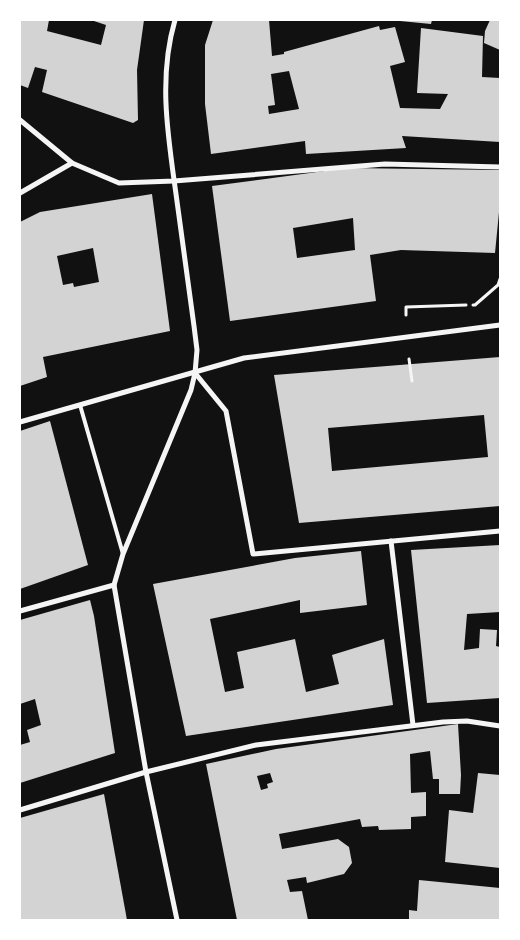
<svg xmlns="http://www.w3.org/2000/svg" width="520" height="940" font-family="Figtree,sans-serif">
<style>
.building{fill:#d3d3d3;fill-rule:evenodd}
.lines{fill:none;stroke-linecap:round;stroke-linejoin:round}
.path{stroke:#f5f5f5;stroke-width:3}
.service{stroke:#f5f5f5;stroke-width:4}
.minor{stroke:#f5f5f5;stroke-width:5}
</style>
<rect width="100%" height="100%" fill="#111"/>
<g class="building">
<polygon points="20,20 49,20 47,31 101,45 106,25 91,20 144,20 137,70 138,120 133,123 42,92 47,70 35,67 28,88 20,85"/>
<path d="M213,20H269L272,56L284,54V52L379,26L380,30L395,27L405,62L390,66L400,108L440,109L448,94L417,93L421,28L483,36L482,77L500,78V142L402,136L406,148L306,154L305,141L211,154L205,104V45ZM289,71L299,109L269,114L268,106L275,105L271,74Z"/>
<polygon points="400,20 432,20 431,24 400,21"/>
<polygon points="490,20 500,20 500,50 484,43 485,31"/>
<path d="M347,168L500,170V202L495,253L401,250L370,255L376,301L230,321L212,186ZM353,218L355,250L297,258L293,228Z"/>
<path d="M152,194L170,331L43,357L47,377L20,386V222L40,212ZM93,248L99,282L74,287L73,283L63,285L57,256Z"/>
<path d="M500,357V506L299,523L274,375ZM484,415L488,457L332,471L328,428Z"/>
<polygon points="50,421 88,565 20,589 20,431"/>
<polygon points="500,545 500,612 467,614 464,650 479,648 480,629 497,630 496,646 500,647 500,698 427,703 411,550"/>
<polygon points="361,551 367,605 300,613 300,600 210,619 225,692 244,688 237,652 295,639 306,692 339,684 332,655 384,639 393,705 186,736 153,584 295,558"/>
<polygon points="90,600 94,616 115,753 20,783 20,745 30,742 27,730 41,725 35,699 20,704 20,620"/>
<path d="M458,724L461,775L460,794H439V779H433L430,751L410,754L411,793L426,792V816L411,817V829L379,830L378,826L362,827L360,819L279,834L282,849L338,839L349,847L352,863L344,874L307,883L306,877L287,880L290,892L302,891L308,920H237L206,764L276,749ZM270,773L273,782L267,784L268,788L261,790L257,776Z"/>
<polygon points="478,773 500,775 500,868 445,862 449,810 473,813"/>
<polygon points="104,794 127,920 20,920 20,818"/>
<polygon points="419,880 500,888 500,920 409,920 409,910 417,911"/>
</g>
<g class="lines">
<g class="path">
<polyline points="473,305 475,305 498,285 500,279"/>
<polyline points="406,315 406,307 466,305"/>
<polyline points="409,359 412,381"/>
</g>
<polyline class="service" points="80,405 123,554"/>
<g class="minor">
<path d="M175,20C158,78 168,136 176,194C182,238 188,282 194,326L197,350L195,373L191,390L123,554L114,585L146,772L177,920"/>
<polyline points="20,120 72,163 119,183 174,181 385,164 500,167"/>
<polyline points="20,193 72,163"/>
<polyline points="195,373 226,411 253,554 500,531"/>
<polyline points="20,422 244,358 500,325"/>
<polyline points="391,541 413,725"/>
<polyline points="20,611 114,585"/>
<polyline points="20,810 146,772 256,745 443,722 467,721 500,726"/>
</g>
</g>
<rect width="520" height="940" fill="none" stroke="#ffffff" stroke-width="42"/>
</svg>
